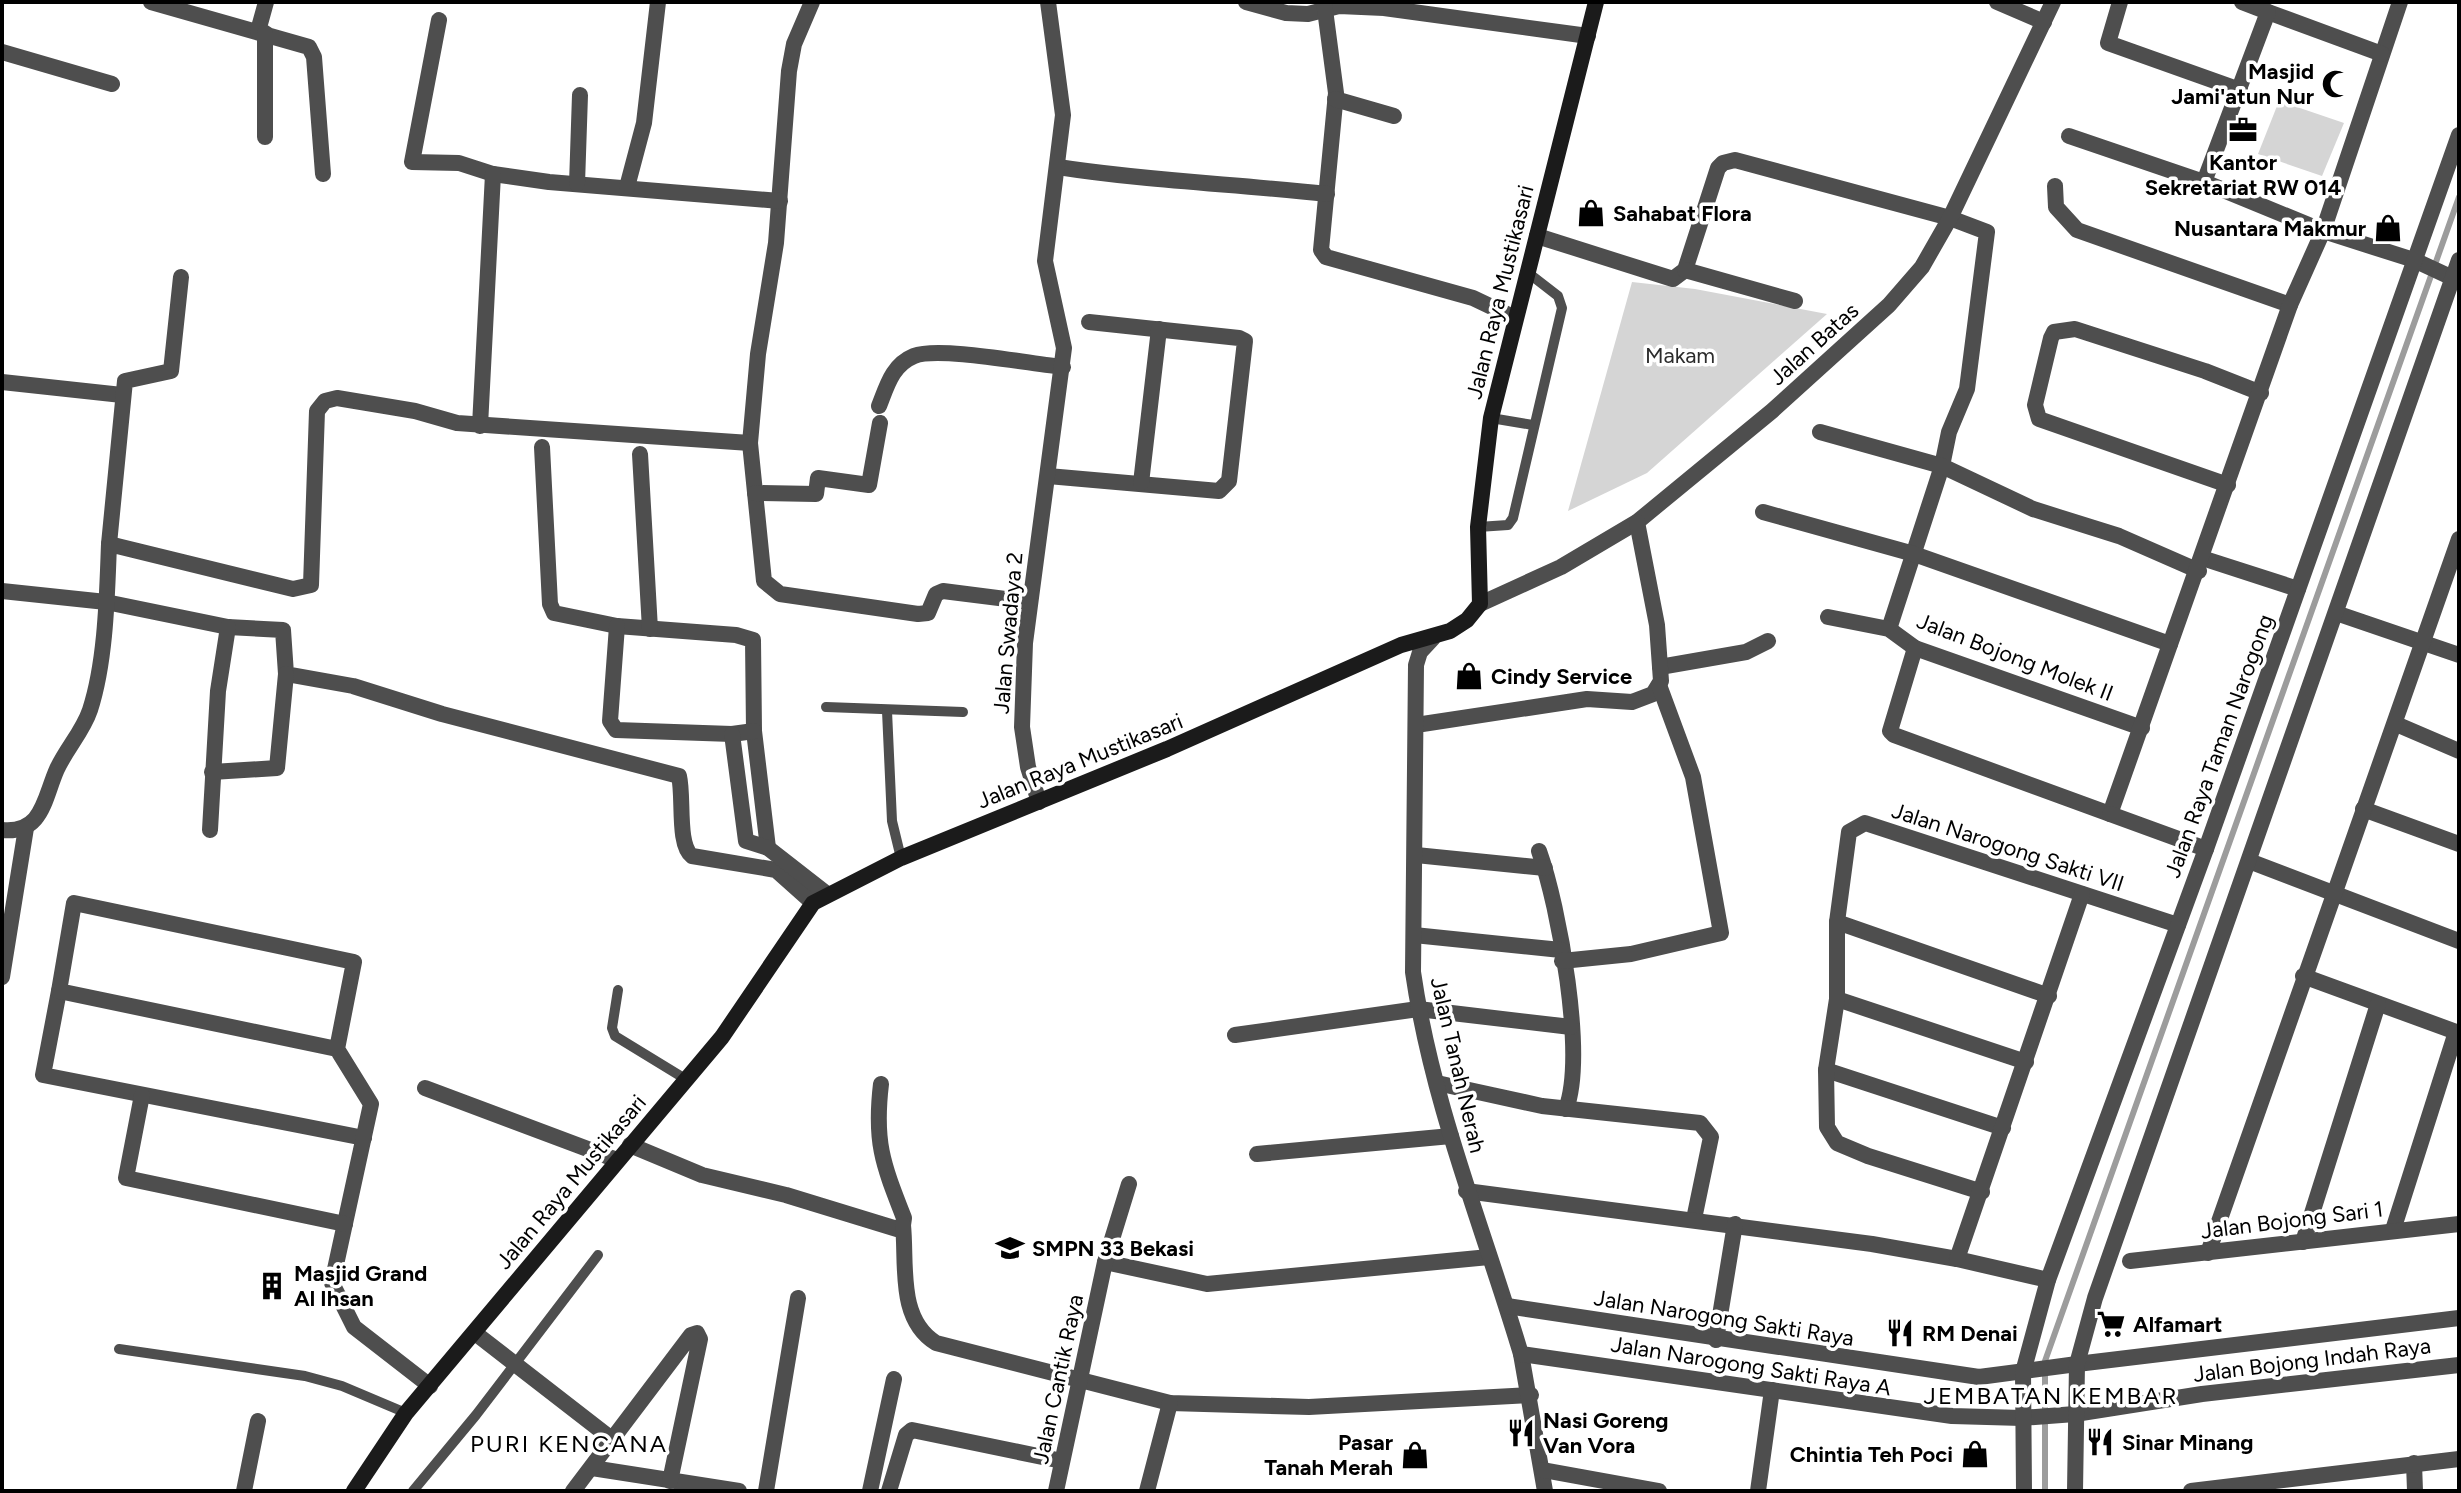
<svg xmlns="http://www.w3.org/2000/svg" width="2461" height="1493" font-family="Figtree,sans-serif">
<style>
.green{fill:#d5d5d5}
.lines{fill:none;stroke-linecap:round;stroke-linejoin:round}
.stream{stroke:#9c9c9c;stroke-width:6}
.service{stroke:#4e4e4e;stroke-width:10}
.minor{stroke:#4e4e4e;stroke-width:16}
.tertiary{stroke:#4e4e4e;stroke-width:16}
.secondary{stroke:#1b1b1b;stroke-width:16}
.labels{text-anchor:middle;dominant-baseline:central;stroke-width:7;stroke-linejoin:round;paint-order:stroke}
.poi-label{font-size:22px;font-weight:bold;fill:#000;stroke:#fff;text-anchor:start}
.street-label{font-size:22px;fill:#000;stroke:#fff}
.park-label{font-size:22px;fill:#2c2c2c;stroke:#fff}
.neighbourhood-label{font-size:24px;letter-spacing:2px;fill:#000;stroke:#fff}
</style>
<rect width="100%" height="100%" fill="#fff"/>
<g class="green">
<polygon points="2279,101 2344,123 2322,176 2258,154"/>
<polygon points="1632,282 1695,289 1827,314 1647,473 1568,511"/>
</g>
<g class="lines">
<polyline class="stream" points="2045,1491 2045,1361 2459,197"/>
<g class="service">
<polyline points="1491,418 1533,425"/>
<polyline points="1478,527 1508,525 1513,518 1562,308 1558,296 1527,272"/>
<polyline points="826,707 963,712"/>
<polyline points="887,711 892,821 901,858"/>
<polyline points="618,990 612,1028 615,1036 687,1080"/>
<polyline points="119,1349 305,1376 342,1386 406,1413"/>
<polyline points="413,1491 476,1415 598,1255"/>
</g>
<g class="minor">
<polyline points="151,2 309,47 314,57 323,174"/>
<polyline points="812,2 794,44 789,71 776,243 758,354 750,443 764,581 780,594 918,614 928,613 936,594 943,591 1030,602"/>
<polyline points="1246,2 1286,13 1308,14 1339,6 1384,8 1588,36"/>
<polyline points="1324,2 1336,93 1321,250 1326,257 1473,298 1515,318"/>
<polyline points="1997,2 2044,22"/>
<polyline points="2120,2 2108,43 2240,90"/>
<polyline points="2400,2 2323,231 2414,260 2459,281"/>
<polyline points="2268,12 2382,54"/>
<polyline points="439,20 412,162 459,163 493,174 549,182 780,201"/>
<polyline points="258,31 266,2"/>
<polyline points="265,33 265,137"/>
<polyline points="2,52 112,84"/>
<polyline points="1335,99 1394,116"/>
<polyline points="2069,136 2204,182"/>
<path d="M1058,167C1147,181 1237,184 1327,194"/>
<polyline points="577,184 580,95"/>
<polyline points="2055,186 2056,207 2077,230 2290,305"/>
<polyline points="627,187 644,123 658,2"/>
<polyline points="1537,236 1673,279 1685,270 1718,168 1723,163 1735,160 1950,218 1987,232 1967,389 1949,432 1942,466 1889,629"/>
<polyline points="1685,270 1795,301"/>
<polyline points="2,382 122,395"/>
<path d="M879,406C887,386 892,365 914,356C939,346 1031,364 1063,367"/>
<polyline points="480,426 493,174"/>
<polyline points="1820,432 1942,466 2033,509 2119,536 2199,571"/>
<polyline points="542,447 550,604 554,613 617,626 736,635 753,640 754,731 768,848"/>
<polyline points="640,454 650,629"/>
<polyline points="1048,476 1219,491 1229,481 1245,341 1239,338 1089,322"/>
<polyline points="1141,483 1159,329"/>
<polyline points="2228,485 2039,419 2035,405 2051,338 2054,332 2075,329 2205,371 2261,393"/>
<polyline points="755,493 816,494 818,478 869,485 880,423"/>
<polyline points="1763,512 1914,554 2170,644"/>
<polyline points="109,544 125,381 171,371 181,277"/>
<polyline points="2202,558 2298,589"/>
<path d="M2,591L106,602L228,627L283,630L286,674L353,686L442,714L679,776C684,797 677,845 692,856L776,870L813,903"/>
<polyline points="1480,604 1561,567 1637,522 1772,411 1889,305 1922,267 1950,218 2053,2"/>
<polyline points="2336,613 2459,655"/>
<polyline points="1828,617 1889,629 1915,648 2142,728"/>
<polyline points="617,626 610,721 616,730 732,734 754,731"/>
<polyline points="1915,648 1890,731 1894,735 2110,814 2290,305 2323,231 2204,182 2268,12 2242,2"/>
<polyline points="1660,667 1746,652 1768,641"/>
<polyline points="2396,724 2459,751"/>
<polyline points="1416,725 1587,699 1632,702 1653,694 1661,681 1657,625 1637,522"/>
<polyline points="732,734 746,841 768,848 827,894"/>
<polyline points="212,772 277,768 286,674"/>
<polyline points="1039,802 1028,767 1022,727 1025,643 1064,348 1045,261 1063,115 1048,2"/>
<polyline points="2363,809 2459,844"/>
<polyline points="2110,814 2206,849"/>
<path d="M2,830C43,834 44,798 57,769C67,748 83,731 90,710C106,661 107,595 109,544L293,589L311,585L317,411L325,401L337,398L415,411L457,423L750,443"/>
<polyline points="210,830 218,691 228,627"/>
<path d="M1539,851C1559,907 1586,1055 1566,1109"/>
<polyline points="1416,855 1545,868"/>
<polyline points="2249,861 2459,941"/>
<polyline points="1837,922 2049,996"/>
<polyline points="1414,935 1561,950"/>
<polyline points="1562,961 1631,954 1721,933 1693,777 1659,685"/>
<polyline points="2303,976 2459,1033"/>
<polyline points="2,977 26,828"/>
<polyline points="59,991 43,1075 364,1138"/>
<polyline points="1837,999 2026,1062"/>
<polyline points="1235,1035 1418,1009 1571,1027"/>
<polyline points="337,1049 354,962 74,903 59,991 337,1049 371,1104 332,1283 354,1327 430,1386"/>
<polyline points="1826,1070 2003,1128"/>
<polyline points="1437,1083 1542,1106 1700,1123 1711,1137 1694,1219"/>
<polyline points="425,1088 617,1160"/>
<polyline points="142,1095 126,1178 345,1224"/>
<path d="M630,1145L702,1175L786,1195L897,1229L903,1225L904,1218C883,1164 874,1143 881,1084"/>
<polyline points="1257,1154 1451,1136"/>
<polyline points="1466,1191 1872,1244 1957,1259 2048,1280"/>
<polyline points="1982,1192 1868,1156 1837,1143 1827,1127 1826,1070 1837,999 1837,922 1849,832 1865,823 2178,925"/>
<path d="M903,1225C907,1264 897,1319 936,1343L1170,1403L1309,1407L1531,1395"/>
<polyline points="2393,1230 2456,1032"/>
<polyline points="2303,1242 2378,1004"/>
<polyline points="2208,1253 2459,539"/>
<polyline points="1957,1259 2082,894"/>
<polyline points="2130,1261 2459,1224"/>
<polyline points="1105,1262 1207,1284 1489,1257"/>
<polyline points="475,1333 613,1440"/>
<polyline points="1716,1340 1735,1224"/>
<polyline points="1521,1354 1545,1491"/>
<polyline points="2077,1364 2459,1318"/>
<polyline points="2075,1414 2202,1394 2459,1365"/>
<polyline points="2414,1463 2415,1491"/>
<polyline points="592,1468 739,1491"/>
<polyline points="1543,1470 1659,1491"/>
<polyline points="244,1491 258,1421"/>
<polyline points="573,1491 691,1335 697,1333 700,1339 670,1481"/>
<polyline points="766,1491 798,1298"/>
<polyline points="870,1491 894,1379"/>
<polyline points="889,1491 906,1435 912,1430 1062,1461"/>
<polyline points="1056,1491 1105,1262 1129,1184"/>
<polyline points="1147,1491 1170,1403"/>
<polyline points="1758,1491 1772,1390"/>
<polyline points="2191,1491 2459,1459"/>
</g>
<g class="tertiary">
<path d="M1433,638L1420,652L1416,665L1413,972C1432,1104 1483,1227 1521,1354L1952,1416L2022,1418L2075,1414"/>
<polyline points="1507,1306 1979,1377 2077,1364"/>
<polyline points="2024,1491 2023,1372 2048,1280 2206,849 2459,135"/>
<polyline points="2075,1491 2077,1364 2095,1298 2459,260"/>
</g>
<polyline class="secondary" points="354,1491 406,1413 722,1037 813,903 901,858 1167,749 1401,645 1450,631 1467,620 1480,604 1478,527 1491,418 1596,2"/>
</g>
<defs>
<symbol id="mosque-bare" viewBox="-9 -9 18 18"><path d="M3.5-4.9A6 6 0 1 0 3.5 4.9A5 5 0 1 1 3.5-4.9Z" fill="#000" stroke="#fff" stroke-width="2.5" paint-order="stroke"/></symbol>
<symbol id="office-bare" viewBox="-9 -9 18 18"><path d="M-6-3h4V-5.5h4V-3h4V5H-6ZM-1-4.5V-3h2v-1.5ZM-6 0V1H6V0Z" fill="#000" stroke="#fff" stroke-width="2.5" paint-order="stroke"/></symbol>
<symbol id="shop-bare" viewBox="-9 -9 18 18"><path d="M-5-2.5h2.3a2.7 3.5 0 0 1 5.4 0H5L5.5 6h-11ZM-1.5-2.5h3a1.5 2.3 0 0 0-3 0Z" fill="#000" stroke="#fff" stroke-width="2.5" paint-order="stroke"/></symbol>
<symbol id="school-bare" viewBox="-9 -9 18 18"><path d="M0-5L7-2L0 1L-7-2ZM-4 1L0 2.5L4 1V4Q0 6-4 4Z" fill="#000" stroke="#fff" stroke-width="2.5" paint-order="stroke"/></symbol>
<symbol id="building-bare" viewBox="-9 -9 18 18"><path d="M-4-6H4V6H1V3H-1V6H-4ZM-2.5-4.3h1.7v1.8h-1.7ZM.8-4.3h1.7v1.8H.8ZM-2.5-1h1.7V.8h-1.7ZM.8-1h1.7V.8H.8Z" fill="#000" stroke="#fff" stroke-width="2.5" paint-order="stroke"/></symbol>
<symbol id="supermarket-bare" viewBox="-9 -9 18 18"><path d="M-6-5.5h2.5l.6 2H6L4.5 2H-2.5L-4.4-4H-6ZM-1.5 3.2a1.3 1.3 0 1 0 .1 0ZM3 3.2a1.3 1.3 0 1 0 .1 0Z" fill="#000" stroke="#fff" stroke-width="2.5" paint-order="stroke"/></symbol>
<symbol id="restaurant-bare" viewBox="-9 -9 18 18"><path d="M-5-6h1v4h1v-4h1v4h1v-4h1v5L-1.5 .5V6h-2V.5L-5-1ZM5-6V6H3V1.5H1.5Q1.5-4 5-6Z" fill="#000" stroke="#fff" stroke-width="2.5" paint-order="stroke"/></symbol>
</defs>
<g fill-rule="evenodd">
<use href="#mosque-bare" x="2316" y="64" width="40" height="40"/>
<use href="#office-bare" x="2223" y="110" width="40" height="40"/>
<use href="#shop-bare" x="1571" y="193" width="40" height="40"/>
<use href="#shop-bare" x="2368" y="208" width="40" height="40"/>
<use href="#shop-bare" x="1449" y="656" width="40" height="40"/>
<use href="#school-bare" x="990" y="1228" width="40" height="40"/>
<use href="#building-bare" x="252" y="1266" width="40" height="40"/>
<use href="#supermarket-bare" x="2091" y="1304" width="40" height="40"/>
<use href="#restaurant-bare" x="1880" y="1313" width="40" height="40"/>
<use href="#restaurant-bare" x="1501" y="1413" width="40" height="40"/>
<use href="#restaurant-bare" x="2080" y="1422" width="40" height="40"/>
<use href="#shop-bare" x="1955" y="1434" width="40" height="40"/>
<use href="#shop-bare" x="1395" y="1435" width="40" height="40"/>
</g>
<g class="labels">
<g class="poi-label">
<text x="2314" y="71" text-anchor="end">Masjid<tspan x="2314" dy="25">Jami'atun Nur</tspan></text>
<text x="2243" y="162" text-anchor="middle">Kantor<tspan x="2243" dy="25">Sekretariat RW 014</tspan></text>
<text x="1613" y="213">Sahabat Flora</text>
<text x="2366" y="228" text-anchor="end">Nusantara Makmur</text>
<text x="1491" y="676">Cindy Service</text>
<text x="1032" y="1248">SMPN 33 Bekasi</text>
<text x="294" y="1273">Masjid Grand<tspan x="294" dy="25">Al Ihsan</tspan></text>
<text x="2133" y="1324">Alfamart</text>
<text x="1922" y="1333">RM Denai</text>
<text x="1543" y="1420">Nasi Goreng<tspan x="1543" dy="25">Van Vora</tspan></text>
<text x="1393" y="1442" text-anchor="end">Pasar<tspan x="1393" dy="25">Tanah Merah</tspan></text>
<text x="2122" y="1442">Sinar Minang</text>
<text x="1953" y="1454" text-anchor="end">Chintia Teh Poci</text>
</g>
<g class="street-label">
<text transform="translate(1500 292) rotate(-76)">Jalan Raya Mustikasari</text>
<text transform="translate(1814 344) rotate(-42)">Jalan Batas</text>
<text transform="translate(1008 633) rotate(-85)">Jalan Swadaya 2</text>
<text transform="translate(2015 657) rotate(21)">Jalan Bojong Molek II</text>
<text transform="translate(2219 746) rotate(-70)">Jalan Raya Taman Narogong</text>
<text transform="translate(1080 761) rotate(-22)">Jalan Raya Mustikasari</text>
<text transform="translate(2008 847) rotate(18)">Jalan Narogong Sakti VII</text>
<text transform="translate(1458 1065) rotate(77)">Jalan Tanah Nerah</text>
<text transform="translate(571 1182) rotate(-50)">Jalan Raya Mustikasari</text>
<text transform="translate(2292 1220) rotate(-7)">Jalan Bojong Sari 1</text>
<text transform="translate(1724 1318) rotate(9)">Jalan Narogong Sakti Raya</text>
<text transform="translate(2312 1360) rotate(-7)">Jalan Bojong Indah Raya</text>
<text transform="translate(1751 1366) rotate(9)">Jalan Narogong Sakti Raya A</text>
<text transform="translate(1058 1379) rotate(-78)">Jalan Cantik Raya</text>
</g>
<g class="park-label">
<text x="1680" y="355">Makam</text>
</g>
<g class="neighbourhood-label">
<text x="2051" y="1395">JEMBATAN KEMBAR</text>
<text x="569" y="1443">PURI KENCANA</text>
</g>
</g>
<rect width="2461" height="1493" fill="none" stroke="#000000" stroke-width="8"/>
</svg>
